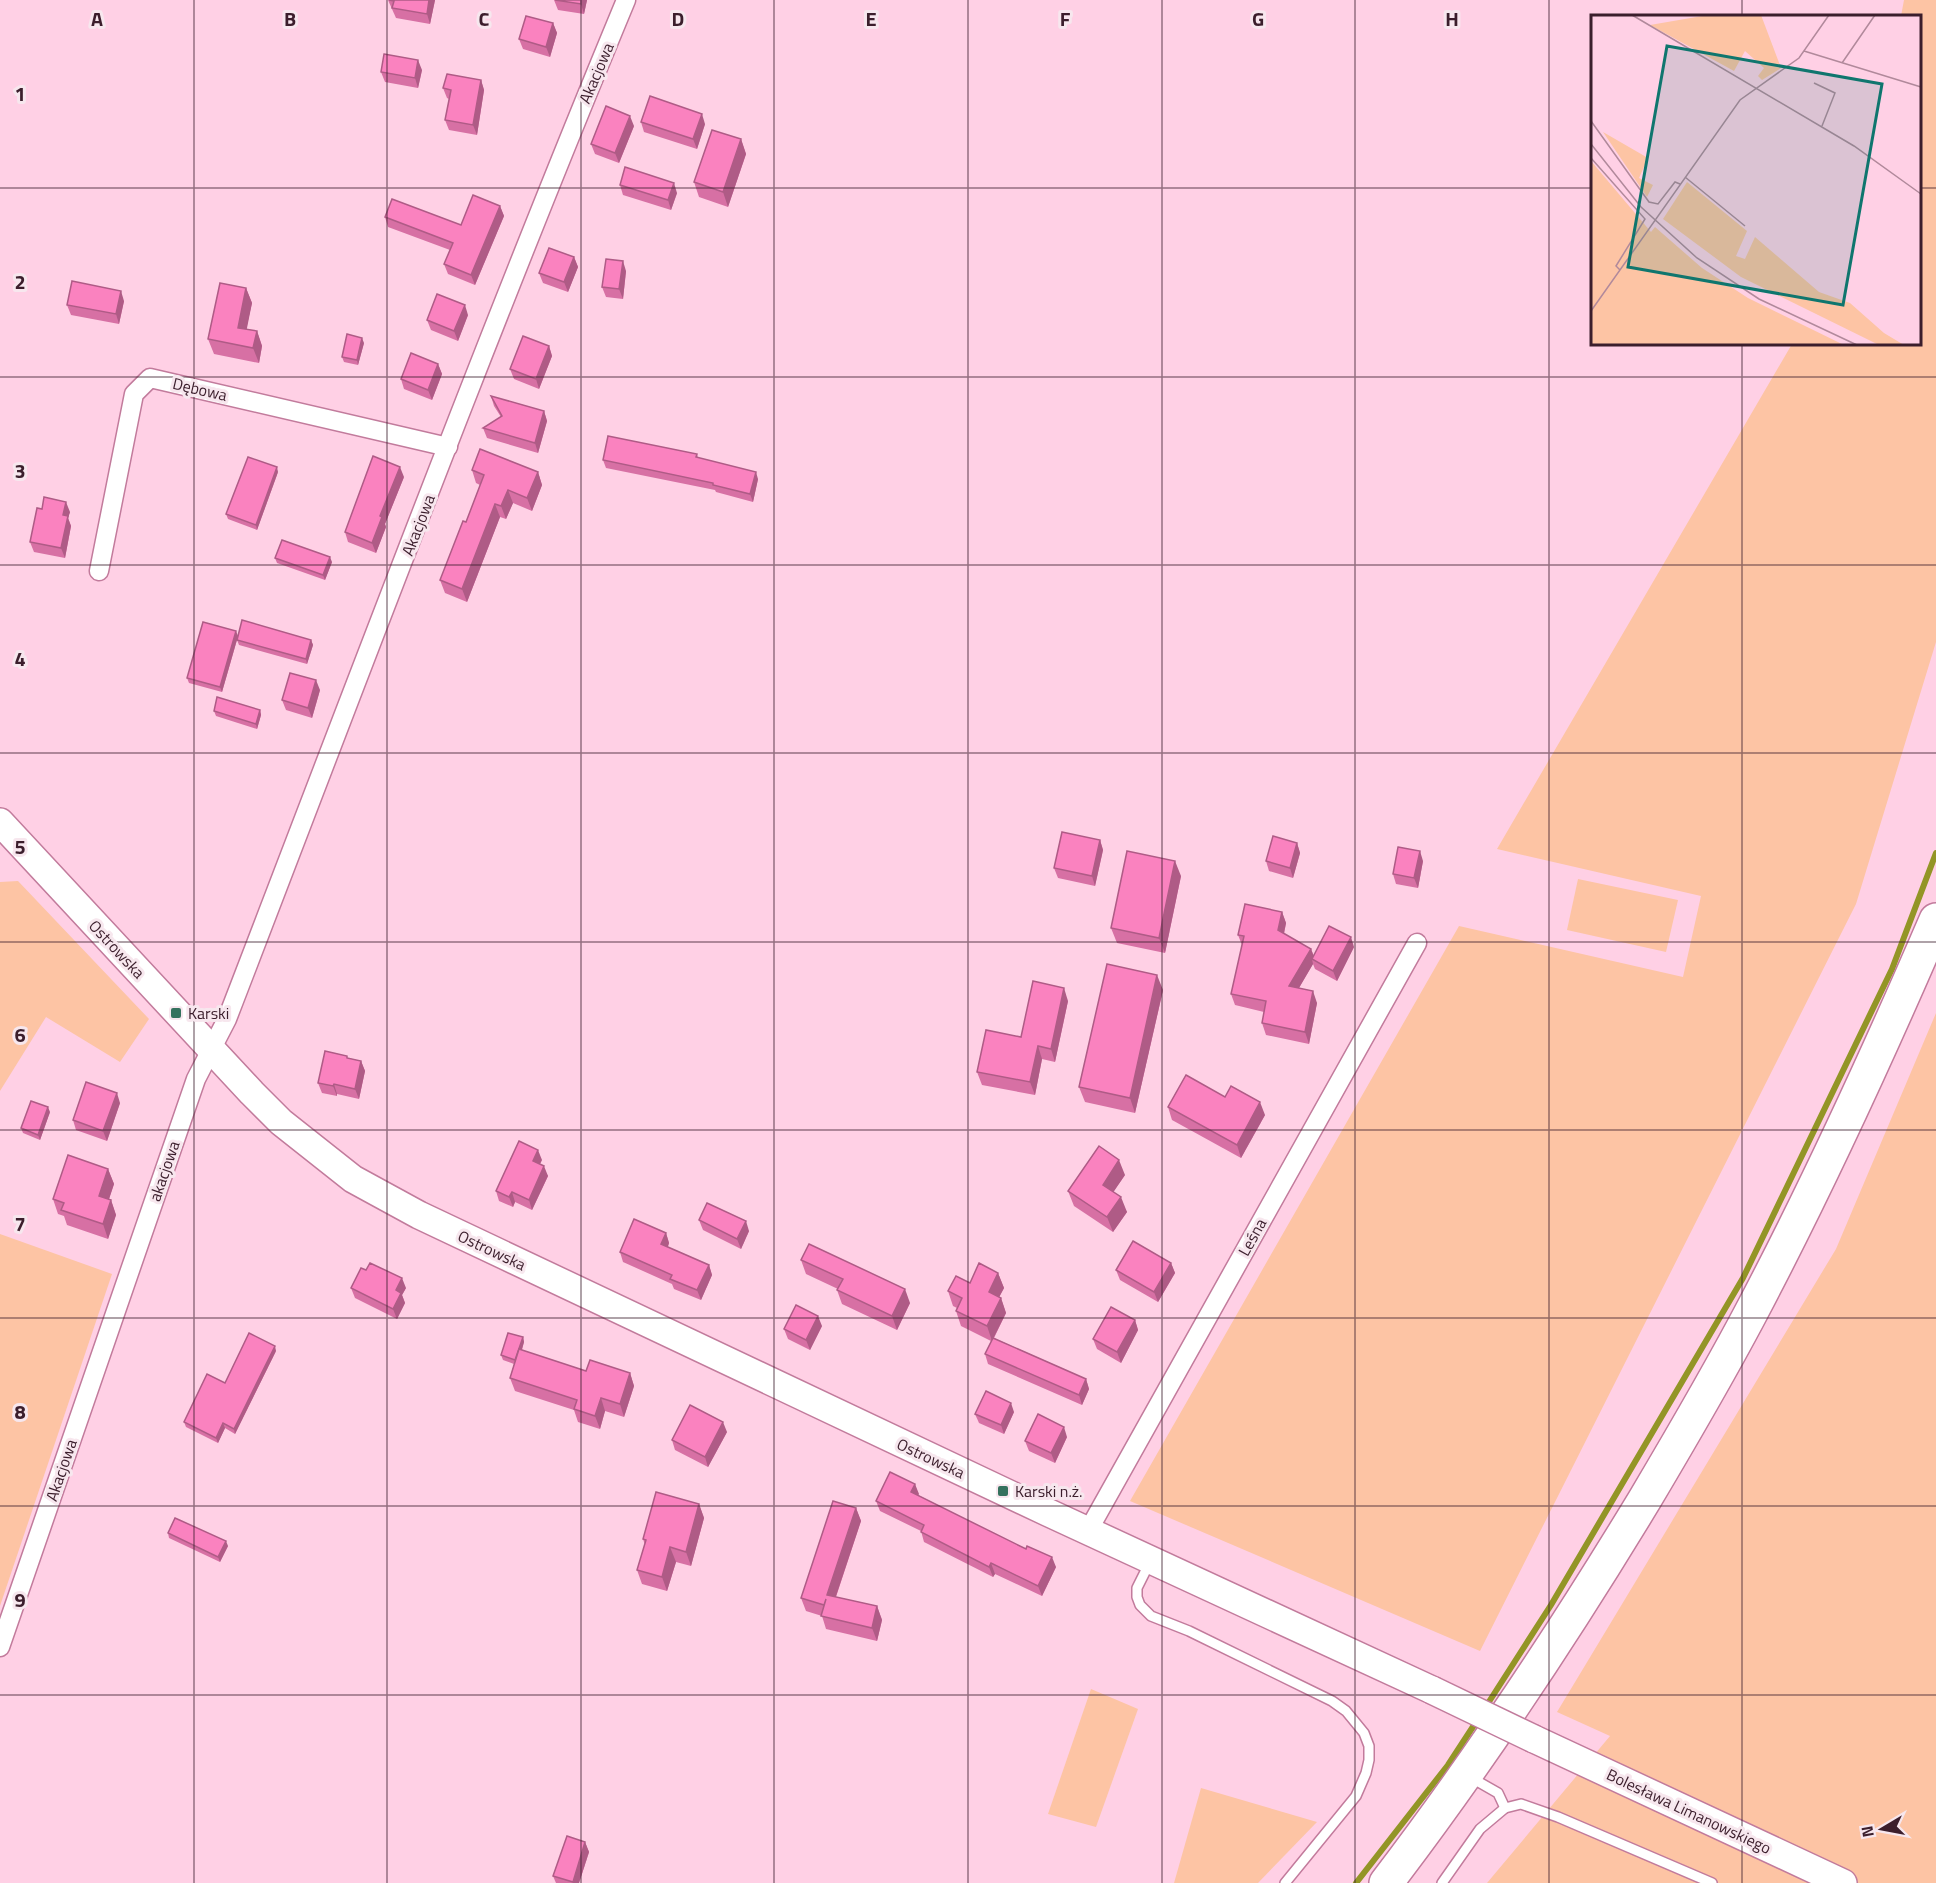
<svg xmlns="http://www.w3.org/2000/svg" width="1936" height="1883" font-family="'Titillium Web',sans-serif">
<style>
.green{fill:#fdc4a4}
.lines{fill:none;stroke-linecap:round;stroke-linejoin:round}
.stream{stroke:#939526;stroke-width:6}
.lane-casing{stroke:#c27b9c;stroke-width:12}
.street-casing{stroke:#c27b9c;stroke-width:21}
.secondary-casing{stroke:#c27b9c;stroke-width:30}
.highway-casing{stroke:#c27b9c;stroke-width:36}
.lane{stroke:#fff;stroke-width:9}
.street{stroke:#fff;stroke-width:18}
.secondary{stroke:#fff;stroke-width:27}
.highway{stroke:#fff;stroke-width:33}
.secondary-bridge-casing{stroke:#c27b9c;stroke-width:30;stroke-linecap:butt}
.secondary-bridge{stroke:#fff;stroke-width:27}
.wall{fill:#d770a4}
.shaded-wall{fill:#af5b86}
.building{fill:#fa82bf;stroke:#af5b86;stroke-width:1.5}
.grid{fill:none;stroke:#3b1e2c;stroke-width:1.5;stroke-opacity:0.55}
.poi-dot{fill:#34725e;stroke:#f7e7ee;stroke-width:2}
.labels{text-anchor:middle;dominant-baseline:central;stroke-width:6;stroke-linejoin:round;paint-order:stroke}
.street-label{font-size:16px;fill:#3b1e2c;stroke:#f7e7ee}
.poi-label{font-size:16px;fill:#3b1e2c;stroke:#f7e7ee;text-anchor:start}
.inset-road{fill:none;stroke:#b1899b;stroke-width:1.5}
.view{fill:#0f766e;fill-opacity:0.15;stroke:#0f766e;stroke-width:3}
.inset-edge{fill:none;stroke:#3b1e2c;stroke-width:3}
.grid-label{font-size:20px;text-anchor:middle;font-weight:bold;fill:#3b1e2c;stroke:#f7e7ee;stroke-width:6;stroke-linejoin:round;paint-order:stroke}
</style>
<rect width="100%" height="100%" fill="#ffd0e5"/>
<g class="green">
<polygon points="1904,0 1936,0 1936,642 1856,904 1480,1651 1130,1501 1459,926 1683,977 1701,896 1497,849 1792,344 1920,344 1920,16 1901,16"/>
<polygon points="1578,879 1678,900 1666,952 1567,930"/>
<polygon points="18,881 149,1019 120,1062 46,1017 0,1091 0,882"/>
<polygon points="1936,1013 1936,1883 1487,1883 1610,1736 1557,1712 1836,1249"/>
<polygon points="0,1234 112,1274 0,1606"/>
<polygon points="1091,1689 1138,1709 1096,1827 1048,1814"/>
<polygon points="1201,1788 1317,1822 1258,1883 1174,1883"/>
</g>
<g class="lines">
<g class="stream">
<polyline points="1485,1708 1551,1605 1743,1278 1892,969 1936,853"/>
<polyline points="1356,1883 1448,1765 1478,1719"/>
</g>
<defs>
<g id="lane">
<polyline points="1150,1562 1137,1588 1137,1597 1140,1605 1151,1616 1189,1631 1332,1701 1346,1711 1364,1733 1369,1746 1369,1760 1366,1773 1356,1796 1285,1883"/>
<polyline points="1470,1777 1498,1793 1505,1808"/>
<polyline points="1442,1883 1480,1829 1505,1808 1521,1804 1558,1817 1712,1883"/>
</g>
<g id="street">
<polyline points="99,571 134,394 150,378 448,447"/>
<polyline points="1088,1531 1417,943"/>
<path d="M0,1647L196,1079L227,1019C358,679 486,337 626,0"/>
</g>
<g id="secondary">
<polyline points="0,822 252,1093 281,1122 353,1179 419,1215 1047,1512 1432,1690"/>
<polyline points="1534,1739 1843,1883"/>
</g>
<path id="highway" d="M1386,1883C1480,1760 1565,1631 1645,1499C1683,1435 1721,1370 1755,1305C1821,1179 1880,1050 1936,920"/>
</defs>
<use href="#lane" class="lane-casing"/>
<use href="#street" class="street-casing"/>
<use href="#secondary" class="secondary-casing"/>
<use href="#highway" class="highway-casing"/>
<use href="#lane" class="lane"/>
<use href="#street" class="street"/>
<use href="#secondary" class="secondary"/>
<use href="#highway" class="highway"/>
<defs>
<polyline id="secondary-bridge" points="1432,1690 1534,1739"/>
</defs>
<use href="#secondary-bridge" class="secondary-bridge-casing"/>
<use href="#secondary-bridge" class="secondary-bridge"/>
</g>
<g class="wall">
<polygon points="388,0 435,0 430,24 396,18"/>
<polygon points="554,0 587,0 584,14 558,10"/>
<polygon points="553,23 557,33 550,57 523,49 519,39"/>
<polygon points="422,70 418,88 385,82 381,72"/>
<polygon points="481,80 484,90 477,135 449,130 445,120 449,99 447,98 443,88"/>
<polygon points="641,122 705,124 697,149 644,132"/>
<polygon points="634,126 619,163 595,154 591,144"/>
<polygon points="741,139 746,154 728,207 699,197 694,182"/>
<polygon points="620,185 677,193 671,210 623,195"/>
<polygon points="500,206 504,216 475,285 448,274 444,264 450,250 388,227 385,217 461,225"/>
<polygon points="574,257 578,267 568,292 543,283 539,273"/>
<polygon points="626,271 623,299 606,297 602,287"/>
<polygon points="246,288 252,303 246,329 257,331 262,346 259,363 214,354 208,339"/>
<polygon points="124,301 119,324 71,315 67,305"/>
<polygon points="468,315 458,341 431,330 427,320"/>
<polygon points="364,343 358,365 344,362 342,357"/>
<polygon points="549,346 552,356 539,389 514,379 510,369"/>
<polygon points="438,364 442,374 432,400 404,389 401,379"/>
<polygon points="491,396 544,411 547,421 538,453 487,438 483,428 501,417 494,406"/>
<polygon points="697,454 698,458 758,479 753,502 716,492 715,490 606,468 603,460"/>
<polygon points="472,470 538,472 542,485 532,511 513,503 506,519 500,517 467,602 445,593 440,580 466,522 480,485 476,483"/>
<polygon points="278,472 257,530 228,519 226,514"/>
<polygon points="404,477 385,524 386,527 376,553 348,542 345,532"/>
<polygon points="42,509 70,512 68,518 71,526 65,558 34,552 30,542"/>
<polygon points="275,558 332,562 325,580 277,563"/>
<polygon points="238,635 311,640 313,645 307,664 239,645 237,640 222,692 189,683 187,678"/>
<polygon points="320,690 312,718 286,710 282,700"/>
<polygon points="260,710 261,715 257,729 216,716 214,711"/>
<polygon points="1100,840 1103,850 1095,886 1058,878 1054,868"/>
<polygon points="1297,843 1300,853 1293,878 1269,871 1266,861"/>
<polygon points="1423,861 1418,888 1396,884 1393,874"/>
<polygon points="1181,876 1165,953 1117,943 1111,928"/>
<polygon points="1282,912 1286,923 1284,934 1311,949 1314,956 1354,947 1337,981 1315,969 1313,964 1299,988 1317,1003 1309,1044 1266,1035 1262,1023 1264,1012 1235,1005 1231,994 1242,945 1238,935"/>
<polygon points="1163,990 1135,1113 1085,1102 1079,1087"/>
<polygon points="1068,1001 1055,1062 1042,1059 1035,1095 982,1085 977,1072 1021,1037"/>
<polygon points="348,1058 361,1061 365,1071 359,1099 337,1094 337,1096 322,1093 318,1083"/>
<polygon points="120,1103 107,1141 76,1130 73,1120"/>
<polygon points="1168,1107 1265,1115 1241,1158 1172,1120"/>
<polygon points="50,1112 40,1140 23,1133 21,1128"/>
<polygon points="542,1160 540,1164 548,1176 532,1210 515,1202 513,1207 499,1201 496,1191"/>
<polygon points="108,1169 114,1184 109,1199 111,1200 116,1215 108,1239 67,1225 64,1216 58,1214 53,1199"/>
<polygon points="1125,1175 1113,1192 1127,1212 1113,1232 1074,1206 1068,1191"/>
<polygon points="699,1220 749,1231 741,1249 703,1230"/>
<polygon points="666,1233 669,1243 668,1247 709,1265 712,1275 701,1300 674,1289 672,1284 623,1262 620,1252"/>
<polygon points="801,1260 910,1303 897,1330 842,1304 837,1290 838,1289 806,1274"/>
<polygon points="1171,1263 1175,1273 1158,1302 1120,1280 1116,1270"/>
<polygon points="998,1273 1004,1288 999,1297 1001,1298 1006,1313 994,1338 1086,1379 1089,1389 1082,1405 988,1364 985,1354 991,1341 961,1326 956,1311 957,1308 953,1306 948,1291"/>
<polygon points="351,1288 406,1288 402,1295 405,1303 397,1319 355,1298"/>
<polygon points="1135,1320 1138,1330 1121,1363 1097,1349 1093,1339"/>
<polygon points="822,1326 810,1350 788,1339 784,1329"/>
<polygon points="523,1337 524,1342 522,1350 586,1371 630,1373 634,1386 624,1417 605,1411 600,1429 578,1422 574,1410 515,1391 510,1378 514,1364 503,1360 501,1355"/>
<polygon points="276,1351 235,1434 225,1428 218,1443 186,1427 184,1422 225,1383"/>
<polygon points="1014,1412 1004,1434 979,1423 975,1414"/>
<polygon points="727,1432 708,1467 675,1450 672,1440"/>
<polygon points="1067,1437 1055,1463 1029,1451 1025,1441"/>
<polygon points="915,1484 918,1495 1056,1567 1042,1596 995,1574 993,1577 924,1542 921,1531 880,1511 876,1501"/>
<polygon points="699,1504 704,1518 691,1566 676,1562 667,1591 642,1584 637,1570 645,1545 643,1539"/>
<polygon points="856,1508 861,1521 836,1597 877,1606 882,1620 877,1641 826,1629 822,1616 806,1611 801,1598"/>
<polygon points="168,1533 228,1546 220,1562 169,1538"/>
<polygon points="585,1842 589,1852 579,1883 556,1883 553,1876"/>
</g>
<g class="shaded-wall">
<polygon points="429,0 435,0 430,24 427,14"/>
<polygon points="581,0 587,0 584,14 581,4"/>
<polygon points="553,23 557,33 550,57 546,47"/>
<polygon points="418,60 422,70 418,88 415,78"/>
<polygon points="481,80 484,90 477,135 473,125"/>
<polygon points="702,114 705,124 697,149 693,139"/>
<polygon points="630,116 634,126 619,163 615,153"/>
<polygon points="741,139 746,154 728,207 723,192"/>
<polygon points="674,183 677,193 671,210 668,200"/>
<polygon points="500,206 504,216 475,285 471,275"/>
<polygon points="574,257 578,267 568,292 564,282"/>
<polygon points="623,261 626,271 623,299 619,289"/>
<polygon points="246,288 252,303 244,343 238,328"/>
<polygon points="121,291 124,301 119,324 116,314"/>
<polygon points="465,305 468,315 458,341 454,331"/>
<polygon points="257,331 262,346 259,363 253,348"/>
<polygon points="362,338 364,343 358,365 357,360"/>
<polygon points="549,346 552,356 539,389 536,379"/>
<polygon points="438,364 442,374 432,400 428,390"/>
<polygon points="544,411 547,421 538,453 535,443"/>
<polygon points="277,467 278,472 257,530 256,525"/>
<polygon points="400,467 404,477 385,524 386,527 376,553 372,543 380,516"/>
<polygon points="538,472 542,485 532,511 527,498"/>
<polygon points="756,472 758,479 753,502 750,494"/>
<polygon points="508,490 513,503 506,519 501,506"/>
<polygon points="66,502 70,512 68,518 71,526 65,558 61,548 63,515"/>
<polygon points="495,504 500,517 467,602 462,589"/>
<polygon points="330,557 332,562 325,580 323,575"/>
<polygon points="236,631 238,636 222,692 220,687"/>
<polygon points="311,640 313,645 307,664 306,659"/>
<polygon points="316,680 320,690 312,718 308,708"/>
<polygon points="260,710 261,715 257,729 256,724"/>
<polygon points="1100,840 1103,850 1095,886 1092,876"/>
<polygon points="1297,843 1300,853 1293,878 1290,868"/>
<polygon points="1420,851 1423,861 1418,888 1414,878"/>
<polygon points="1175,861 1181,876 1165,953 1159,938"/>
<polygon points="1282,912 1286,923 1282,942 1278,930"/>
<polygon points="1351,937 1354,947 1337,981 1333,971"/>
<polygon points="1311,949 1315,960 1312,959 1313,964 1293,998 1289,986"/>
<polygon points="1157,975 1163,990 1135,1113 1130,1098"/>
<polygon points="1064,988 1068,1001 1055,1062 1051,1049"/>
<polygon points="1313,991 1317,1003 1309,1044 1305,1032"/>
<polygon points="1038,1046 1042,1059 1035,1095 1030,1082"/>
<polygon points="361,1061 365,1071 359,1099 355,1089"/>
<polygon points="334,1084 337,1094 337,1096 333,1086"/>
<polygon points="117,1093 120,1103 107,1141 103,1131"/>
<polygon points="1260,1102 1265,1115 1241,1158 1237,1145"/>
<polygon points="48,1107 50,1112 40,1140 38,1135"/>
<polygon points="538,1150 542,1160 536,1171 533,1161"/>
<polygon points="1119,1160 1125,1175 1108,1200 1103,1185"/>
<polygon points="544,1166 548,1176 532,1210 529,1200"/>
<polygon points="108,1169 114,1184 105,1211 99,1196"/>
<polygon points="512,1192 515,1202 513,1207 509,1197"/>
<polygon points="1121,1197 1127,1212 1113,1232 1107,1217"/>
<polygon points="111,1200 116,1215 108,1239 103,1224"/>
<polygon points="746,1221 749,1231 741,1249 737,1239"/>
<polygon points="666,1233 669,1243 665,1254 661,1244"/>
<polygon points="1171,1263 1175,1273 1158,1302 1154,1292"/>
<polygon points="709,1265 712,1275 701,1300 697,1290"/>
<polygon points="998,1273 1004,1288 994,1307 989,1292"/>
<polygon points="402,1278 406,1288 402,1295 405,1303 397,1319 393,1309 396,1290"/>
<polygon points="905,1289 910,1303 897,1330 892,1316"/>
<polygon points="1001,1298 1006,1313 992,1341 987,1326"/>
<polygon points="818,1316 822,1326 810,1350 806,1340"/>
<polygon points="1135,1320 1138,1330 1121,1363 1117,1352"/>
<polygon points="523,1337 524,1342 517,1365 515,1360"/>
<polygon points="275,1346 276,1351 235,1434 234,1429"/>
<polygon points="630,1373 634,1386 624,1417 620,1404"/>
<polygon points="1086,1379 1089,1389 1082,1405 1079,1395"/>
<polygon points="601,1398 605,1411 600,1429 595,1416"/>
<polygon points="1011,1403 1014,1412 1004,1434 1001,1425"/>
<polygon points="723,1422 727,1432 708,1467 705,1457"/>
<polygon points="223,1423 225,1428 218,1443 216,1438"/>
<polygon points="1064,1427 1067,1437 1055,1463 1051,1453"/>
<polygon points="915,1484 919,1494 915,1502 911,1492"/>
<polygon points="699,1504 704,1518 691,1566 686,1552"/>
<polygon points="856,1508 861,1521 832,1608 827,1595"/>
<polygon points="226,1541 228,1546 220,1562 218,1557"/>
<polygon points="670,1547 676,1562 667,1591 662,1577"/>
<polygon points="1052,1557 1056,1567 1042,1596 1038,1586"/>
<polygon points="991,1563 995,1574 993,1577 989,1567"/>
<polygon points="877,1606 882,1620 877,1641 872,1628"/>
<polygon points="585,1842 589,1852 579,1883 573,1883"/>
</g>
<g class="building">
<polygon points="389,0 429,0 427,14 392,8 394,1"/>
<polygon points="555,0 581,0 581,4"/>
<polygon points="526,16 553,23 546,47 519,39"/>
<polygon points="384,54 418,60 415,78 381,72"/>
<polygon points="447,74 481,80 473,125 445,120 451,90 443,88"/>
<polygon points="650,96 702,114 693,139 641,122"/>
<polygon points="606,106 630,116 615,153 591,144"/>
<polygon points="712,130 741,139 723,192 694,182"/>
<polygon points="625,167 674,183 668,200 620,185"/>
<polygon points="473,195 500,206 471,275 444,264 453,243 385,217 392,199 461,225"/>
<polygon points="549,248 574,257 564,282 539,273"/>
<polygon points="606,259 623,261 619,289 602,287"/>
<polygon points="72,281 121,291 116,314 67,305"/>
<polygon points="220,283 246,288 238,328 257,331 253,348 208,339"/>
<polygon points="437,294 465,305 454,331 427,320"/>
<polygon points="347,334 362,338 357,360 342,357"/>
<polygon points="523,336 549,346 536,379 510,369"/>
<polygon points="411,353 438,364 428,390 401,379"/>
<polygon points="491,396 544,411 535,443 483,428 502,416"/>
<polygon points="608,436 697,454 696,457 756,472 750,494 713,485 713,483 603,460"/>
<polygon points="480,449 538,472 527,498 508,490 501,506 495,504 462,589 440,580 463,521 466,522 484,475 472,470"/>
<polygon points="373,456 400,467 380,516 382,517 372,543 345,532"/>
<polygon points="248,457 277,467 256,525 226,514"/>
<polygon points="44,497 66,502 63,515 68,516 61,548 30,542 37,508 42,509"/>
<polygon points="282,540 330,557 323,575 275,558"/>
<polygon points="242,620 311,640 306,659 237,640"/>
<polygon points="203,622 236,631 220,687 187,678"/>
<polygon points="290,673 316,680 308,708 282,700"/>
<polygon points="217,697 260,710 256,724 214,711"/>
<polygon points="1062,832 1100,840 1092,876 1054,868"/>
<polygon points="1273,836 1297,843 1290,868 1266,861"/>
<polygon points="1398,847 1420,851 1414,878 1393,874"/>
<polygon points="1127,851 1175,861 1159,938 1111,928"/>
<polygon points="1245,904 1282,912 1278,930 1311,949 1289,986 1313,991 1305,1032 1262,1023 1266,1001 1231,994 1244,936 1238,935"/>
<polygon points="1329,926 1351,937 1333,971 1312,959"/>
<polygon points="1107,964 1157,975 1130,1098 1079,1087"/>
<polygon points="1033,981 1064,988 1051,1049 1038,1046 1030,1082 977,1072 986,1030 1021,1037"/>
<polygon points="325,1051 347,1056 347,1058 361,1061 355,1089 334,1084 333,1086 318,1083"/>
<polygon points="1186,1075 1225,1097 1231,1086 1260,1102 1237,1145 1168,1107"/>
<polygon points="86,1082 117,1093 103,1131 73,1120"/>
<polygon points="31,1101 48,1107 38,1135 21,1128"/>
<polygon points="519,1141 538,1150 533,1161 544,1166 529,1200 512,1192 509,1197 496,1191"/>
<polygon points="1099,1146 1119,1160 1103,1185 1121,1197 1107,1217 1068,1191"/>
<polygon points="68,1155 108,1169 99,1196 111,1200 103,1224 61,1210 64,1203 53,1199"/>
<polygon points="707,1203 746,1221 737,1239 699,1220"/>
<polygon points="634,1219 666,1233 661,1244 709,1265 697,1290 670,1279 672,1275 620,1252"/>
<polygon points="1133,1241 1171,1263 1154,1292 1116,1270"/>
<polygon points="809,1244 905,1289 892,1316 837,1290 843,1279 801,1260"/>
<polygon points="370,1263 402,1278 396,1290 401,1293 393,1309 351,1288 361,1268 366,1270"/>
<polygon points="979,1263 998,1273 989,1292 1001,1298 987,1326 956,1311 962,1298 948,1291 956,1276 970,1283"/>
<polygon points="796,1305 818,1316 806,1340 784,1329"/>
<polygon points="1111,1307 1135,1320 1117,1352 1093,1339"/>
<polygon points="249,1333 275,1346 234,1429 223,1423 216,1438 184,1422 207,1374 225,1383"/>
<polygon points="508,1333 523,1337 515,1360 501,1355"/>
<polygon points="993,1338 1086,1379 1079,1395 985,1354"/>
<polygon points="519,1349 586,1371 590,1360 630,1373 620,1404 601,1398 595,1416 574,1409 577,1400 510,1378"/>
<polygon points="986,1391 1011,1403 1001,1425 975,1414"/>
<polygon points="690,1405 723,1422 705,1457 672,1440"/>
<polygon points="1038,1414 1064,1427 1051,1453 1025,1441"/>
<polygon points="890,1472 915,1484 911,1492 1026,1549 1027,1546 1052,1557 1038,1586 991,1563 989,1567 921,1532 924,1525 876,1501"/>
<polygon points="656,1492 699,1504 686,1552 670,1547 662,1577 637,1570 646,1540 643,1539"/>
<polygon points="833,1501 856,1508 827,1595 877,1606 872,1628 821,1616 826,1599 824,1605 801,1598"/>
<polygon points="175,1518 226,1541 218,1557 168,1533"/>
<polygon points="567,1836 585,1842 573,1882 553,1876"/>
</g>
<path class="grid" d="M194,0V1883M387,0V1883M581,0V1883M774,0V1883M968,0V1883M1162,0V1883M1355,0V1883M1549,0V1883M1742,0V16M0,188H1592M1920,188H1936M1742,344V1883M0,377H1936M0,565H1936M0,753H1936M0,942H1936M0,1130H1936M0,1318H1936M0,1506H1936M0,1695H1936"/>
<g class="poi-dot">
<rect x="170" y="1007" width="12" height="12" rx="3"/>
<rect x="997" y="1485" width="12" height="12" rx="3"/>
</g>
<g class="labels">
<g class="street-label">
<text transform="translate(596 73) rotate(-67)">Akacjowa</text>
<text transform="translate(200 389) rotate(13)">Dębowa</text>
<text transform="translate(418 525) rotate(-69)">Akacjowa</text>
<text transform="translate(117 949) rotate(47)">Ostrowska</text>
<text transform="translate(164 1171) rotate(-71)">akacjowa</text>
<text transform="translate(1252 1237) rotate(-61)">Leśna</text>
<text transform="translate(492 1250) rotate(25)">Ostrowska</text>
<text transform="translate(931 1458) rotate(25)">Ostrowska</text>
<text transform="translate(61 1470) rotate(-71)">Akacjowa</text>
<text transform="translate(1689 1811) rotate(25)">Bolesława Limanowskiego</text>
</g>
<g class="poi-label">
<text x="188" y="1013">Karski</text>
<text x="1015" y="1491">Karski n.ż.</text>
</g>
</g>
<g transform="translate(1591 15)">
<rect width="330" height="330" fill="#ffd0e5"/>
<path d="M117,0H170L190,53L171,65L167,61L173,53L154,36L143,56L59,10ZM12,117L57,143L48,163L62,170L56,182ZM0,146L60,217L64,212L111,253L157,283L253,330H0ZM96,167L156,216L145,241L154,244L164,222L228,277L259,288L293,318L313,330H288L150,262L72,204Z" fill="#fdc4a4"/>
<path class="inset-road" d="M41,0L263,131L330,179M213,36L330,72M251,48L284,0M223,68L244,78L231,111M0,106L58,187L67,189L84,167L89,169M0,129L50,192L106,243L168,284L266,330M0,143L54,204L25,251L29,255M94,162L154,211M0,296L149,85L208,43L238,0"/>
<path class="view" d="M76,31L291,69L252,290L37,252Z"/>
<rect width="330" height="330" class="inset-edge"/>
</g>
<g class="grid-label">
<text x="97" y="26">A</text>
<text x="290" y="26">B</text>
<text x="484" y="26">C</text>
<text x="678" y="26">D</text>
<text x="871" y="26">E</text>
<text x="1065" y="26">F</text>
<text x="1258" y="26">G</text>
<text x="1452" y="26">H</text>
<text x="20" y="101">1</text>
<text x="20" y="289">2</text>
<text x="20" y="478">3</text>
<text x="20" y="666">4</text>
<text x="20" y="854">5</text>
<text x="20" y="1042">6</text>
<text x="20" y="1231">7</text>
<text x="20" y="1419">8</text>
<text x="20" y="1607">9</text>
</g>
<g transform="translate(1882 1829) rotate(260)" stroke="#f7e7ee" stroke-width="4.5" paint-order="stroke">
<path d="M0-4.5L10 22L0 15L-10 22Z" fill="#3b1e2c"/>
<text y="-9" font-size="16" font-weight="bold" text-anchor="middle" fill="#3b1e2c">N</text>
</g>
</svg>
